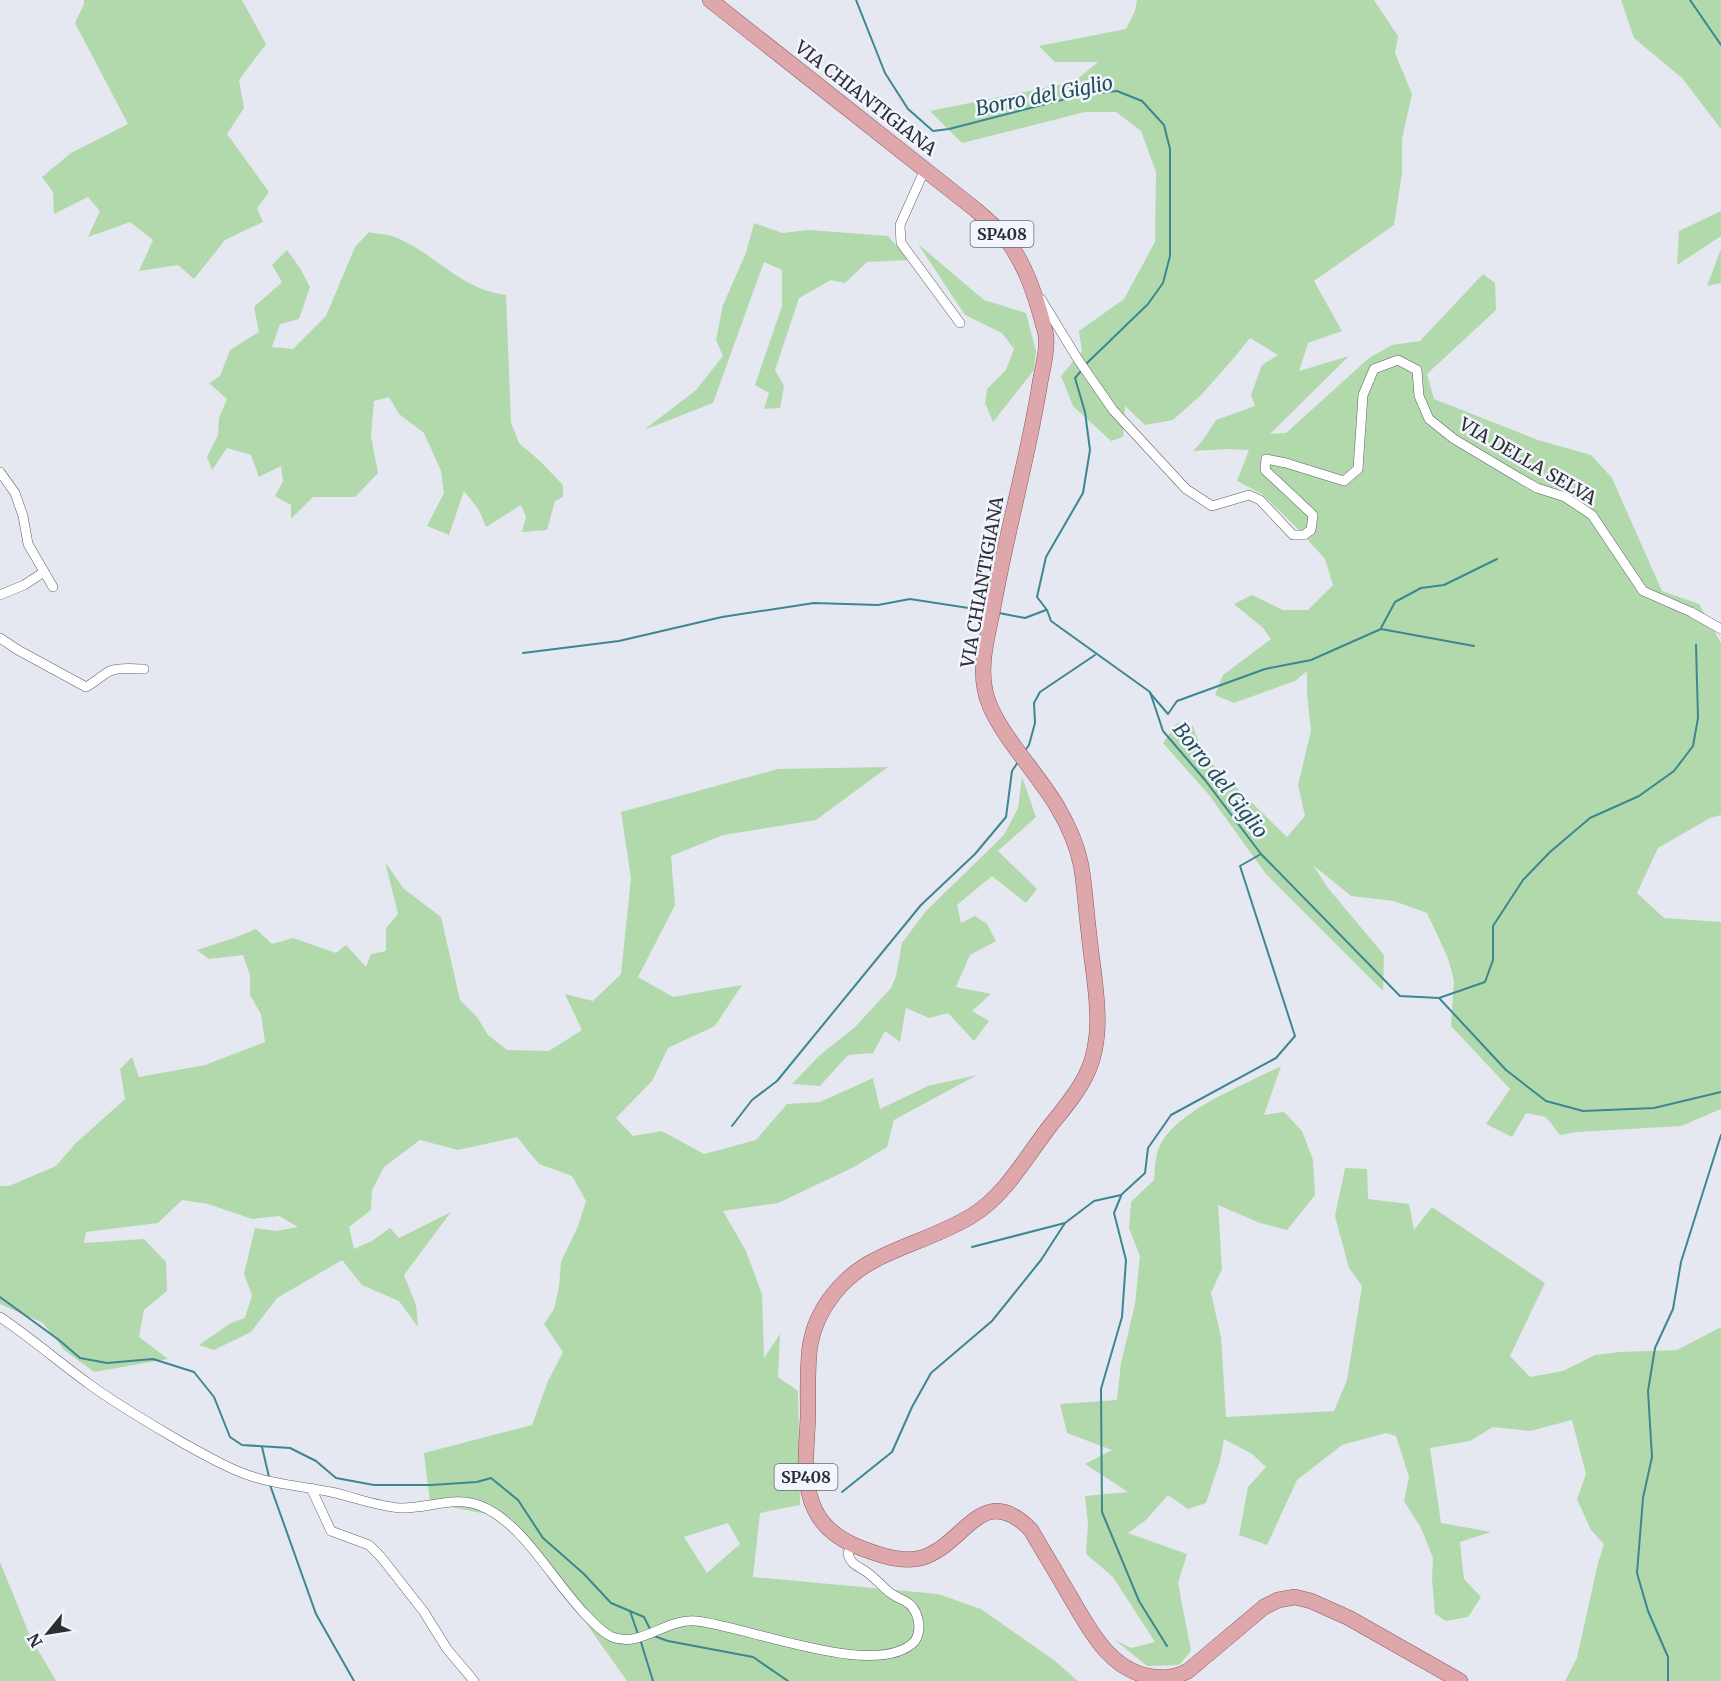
<svg xmlns="http://www.w3.org/2000/svg" width="1721" height="1681" font-family="Merriweather,serif">
<style>
.green{fill:#b2d9ab;fill-rule:evenodd}
.lines{fill:none;stroke-linecap:round;stroke-linejoin:round}
.stream{stroke:#3d8790;stroke-width:2}
.minor-casing{stroke:#5f626a;stroke-width:10}
.primary-casing{stroke:#91575c;stroke-width:16}
.minor{stroke:#fff;stroke-width:9}
.primary{stroke:#dda7ab;stroke-width:15}
.labels{text-anchor:middle;dominant-baseline:central;stroke-width:5;stroke-linejoin:round;paint-order:stroke}
.shield{fill:#f2f5fe;stroke:#686a6e;stroke-width:1.5}
.shield-label{font-size:16px;font-weight:bold;fill:#2d2e31}
.street-label{font-size:18px;fill:#2d2e31;stroke:#f2f5fe}
.water-label{font-size:20px;font-style:italic;fill:#235056;stroke:#f2f5fe}
</style>
<rect width="100%" height="100%" fill="#e5e8f1"/>
<g class="green">
<polygon points="84,0 242,0 266,44 239,80 244,108 227,134 269,192 257,208 263,222 225,240 194,279 178,265 139,271 153,240 130,222 88,237 100,211 88,197 54,214 53,192 42,177 71,153 128,124 75,23 84,4"/>
<polygon points="1137,0 1374,0 1398,36 1395,53 1412,94 1402,139 1402,173 1394,225 1314,281 1342,331 1308,343 1299,371 1349,356 1270,434 1286,433 1369,358 1392,345 1420,341 1483,274 1495,283 1496,310 1427,374 1434,399 1538,440 1591,455 1612,478 1662,591 1699,604 1721,643 1721,815 1710,818 1658,848 1637,893 1664,918 1721,922 1721,1109 1681,1126 1577,1132 1560,1135 1546,1117 1526,1113 1512,1137 1486,1124 1510,1089 1451,1026 1454,981 1448,958 1427,913 1394,901 1351,896 1313,865 1328,888 1384,955 1383,991 1266,874 1209,795 1163,743 1177,723 1193,726 1203,755 1287,837 1305,816 1298,785 1311,731 1307,694 1307,671 1295,681 1234,703 1215,695 1223,675 1271,639 1263,628 1234,604 1252,595 1283,610 1308,610 1333,585 1325,559 1296,527 1262,494 1237,481 1249,450 1227,449 1193,451 1203,440 1216,420 1255,406 1251,395 1262,365 1278,355 1250,338 1233,359 1201,395 1173,420 1145,425 1125,406 1123,437 1111,441 1073,406 1061,376 1082,351 1079,331 1124,299 1155,242 1156,172 1141,131 1116,112 1085,112 962,143 930,111 1074,82 1098,62 1055,62 1039,46 1126,29 1135,11"/>
<polygon points="1621,0 1721,0 1721,129 1682,78 1634,38"/>
<polygon points="1721,211 1721,236 1677,265 1679,231"/>
<polygon points="754,223 782,233 809,230 888,236 909,260 867,262 845,283 831,280 799,298 775,370 784,386 780,408 764,409 769,393 755,385 782,306 782,270 764,262 713,403 644,430 696,390 723,356 716,340 723,305 746,253"/>
<path d="M369,232C376,234 385,234 392,236C434,251 458,289 506,295L511,422L519,443L540,461L563,485V497L555,501L547,530L522,532L526,517L521,505L486,527L479,510L464,491L449,535L427,526L444,493L441,471L424,433L399,414L389,397L374,401L371,436L378,473L355,497H313L291,519V505L275,496L283,481L281,466L259,477L251,455L227,448L212,470L207,457L218,435L219,418L227,399L209,383L220,376L230,350L259,332L254,307L282,282L272,265L287,250L300,268L310,287L299,319L280,324L272,347L293,349L326,316L355,247Z"/>
<polygon points="918,244 984,300 1026,313 1036,351 1034,370 993,422 985,403 987,389 1006,370 1014,349 1002,333 965,315"/>
<polygon points="1721,249 1721,283 1707,286"/>
<path d="M888,767L816,820L723,835L671,856L675,905L638,977L673,997L742,985L715,1026L668,1048L652,1081L616,1118L633,1136L662,1131L704,1154L756,1140L787,1104L820,1102L873,1078L880,1109L928,1086L977,1075L894,1120L887,1147L854,1167L778,1203L723,1211L746,1251L762,1294L764,1358L780,1334L778,1377L798,1391L800,1505L760,1513L753,1577L938,1594L981,1609L1055,1661L1078,1681H627L512,1519L430,1503L424,1453L532,1425L548,1381L563,1352L544,1324L554,1309L559,1287L561,1262L578,1226L586,1201L572,1176L539,1164L517,1137L458,1150L420,1140L384,1167L372,1190L371,1210L349,1227L354,1249L372,1241L390,1228L399,1238L451,1212L404,1275L416,1305L418,1327L399,1301L362,1285L342,1260L277,1298L251,1332L214,1350L199,1345L231,1323L245,1318L252,1295L244,1274L255,1228L276,1231L298,1227L279,1216L252,1219L208,1204L182,1200L158,1223L86,1232L84,1243L144,1239L166,1262L167,1291L144,1310L139,1337L168,1359L94,1372L64,1350L43,1323L0,1304V1186H9L56,1166L75,1144L125,1099L120,1069L132,1057L139,1077L205,1065L265,1042L261,1014L250,995V975L243,955L209,959L197,950L234,938L256,929L272,944L293,938L336,953L346,945L366,967L371,954L386,951V928L398,914L385,862L404,889L441,917L460,1000L477,1017L488,1035L507,1050L549,1051L582,1030L565,994L593,1001L621,974L631,878L621,812L778,769ZM728,1523L740,1544L707,1573L684,1537Z"/>
<polygon points="1022,777 1036,817 998,851 1037,889 1026,903 992,876 957,905 961,923 975,916 987,924 996,941 970,955 956,987 991,994 972,1011 989,1021 974,1041 948,1013 929,1018 906,1008 900,1042 885,1031 873,1053 848,1055 820,1086 792,1084 819,1056 855,1027 891,988 896,976 902,943 926,911 1004,835 1018,808"/>
<path d="M1281,1066L1264,1115L1284,1112L1302,1131L1313,1160L1315,1195L1287,1230L1260,1223L1218,1205L1222,1269L1211,1293L1221,1337L1226,1417L1334,1411L1347,1380L1362,1286L1349,1268L1335,1216L1345,1168L1367,1169L1368,1199L1409,1204L1414,1230L1432,1207L1545,1283L1510,1356L1530,1377L1563,1371L1595,1355L1620,1352L1677,1350L1721,1327V1681H1565L1577,1658L1598,1563L1604,1544L1591,1530L1577,1499L1586,1474L1572,1420L1530,1431L1493,1427L1470,1441L1430,1448L1441,1523L1491,1532L1460,1542L1464,1579L1481,1597L1468,1617L1446,1621L1435,1614L1432,1579L1433,1558L1421,1528L1404,1501L1409,1477L1396,1436L1386,1433L1342,1445L1297,1480L1267,1545L1239,1535L1248,1487L1266,1467L1252,1454L1224,1439L1220,1461L1206,1503L1188,1509L1168,1495L1146,1520L1128,1533L1187,1554L1178,1583L1191,1651L1179,1665L1147,1666L1115,1640L1131,1648L1155,1642L1113,1577L1086,1554L1088,1523L1085,1496L1128,1492L1085,1464L1112,1450L1067,1433L1060,1404L1117,1400L1121,1363L1135,1304L1140,1256L1129,1228L1131,1202L1154,1180C1155,1166 1155,1152 1163,1140C1183,1108 1248,1083 1281,1066Z"/>
<polygon points="0,1562 30,1636 56,1681 0,1681"/>
</g>
<g class="lines">
<g class="stream">
<polyline points="856,0 885,73 908,109 933,131 949,129 1081,95 1117,91 1142,101 1164,125 1170,149 1170,256 1163,283 1148,304 1086,364"/>
<polyline points="1690,0 1721,45"/>
<polyline points="1081,371 1075,378 1085,412 1090,450 1083,493 1046,557 1037,597 1047,610 1051,621 1150,692 1163,731 1205,780 1261,854 1400,996 1439,998 1506,1070 1546,1101 1583,1111 1654,1108 1721,1092"/>
<polyline points="999,613 1025,618 1046,610"/>
<polyline points="1381,628 1395,602 1421,588 1444,585 1497,559"/>
<polyline points="523,653 619,641 722,617 814,603 878,605 910,599 988,611"/>
<polyline points="1150,693 1168,714 1177,701 1265,669 1311,660 1381,629 1474,646"/>
<polyline points="1024,752 1029,745 1035,723 1034,703 1040,692 1095,655"/>
<polyline points="1439,998 1485,982 1493,960 1493,926 1523,880 1550,852 1590,818 1639,796 1674,771 1693,746 1698,718 1696,645"/>
<polyline points="732,1126 752,1100 777,1081 921,905 975,854 1006,817 1012,771 1018,762"/>
<polyline points="1121,1196 1114,1213 1126,1260 1122,1317 1101,1389 1102,1512 1139,1601 1167,1646"/>
<polyline points="972,1247 1065,1223"/>
<polyline points="0,1297 59,1340 80,1358 107,1363 153,1359 194,1372 214,1397 230,1437 242,1445 290,1448 316,1461 336,1478 374,1485 431,1485 477,1482 491,1478 518,1500 543,1538 584,1574 611,1603 644,1617 651,1631"/>
<polyline points="262,1447 269,1477"/>
<polyline points="270,1485 316,1614 354,1681"/>
<polyline points="842,1492 892,1452 912,1407 931,1373 992,1321 1041,1260 1065,1223 1094,1201 1121,1195 1145,1173 1148,1148 1171,1115 1276,1058 1295,1036 1240,866 1261,854"/>
<polyline points="630,1611 638,1634"/>
<polyline points="654,1636 668,1641 753,1657 788,1681"/>
<polyline points="640,1639 653,1681"/>
<polyline points="1668,1681 1668,1657 1648,1611 1637,1573 1643,1498 1652,1457 1648,1391 1655,1348 1673,1309 1681,1262 1721,1135"/>
</g>
<defs>
<g id="minor">
<polyline points="925,169 900,225 901,243 960,323"/>
<polyline points="1041,299 1077,358 1113,410 1186,489 1212,506 1249,495 1260,500 1293,535 1304,535 1311,530 1313,515 1265,470 1266,459 1286,463 1344,481 1358,469 1363,395 1374,369 1398,360 1417,370 1419,396 1429,419 1454,439 1516,476 1537,488 1565,497 1592,515 1643,591 1691,612 1721,629"/>
<polyline points="0,472 15,493 23,516 28,544 53,587"/>
<polyline points="0,595 24,585 44,572"/>
<path d="M0,638L18,650L86,687C94,683 102,675 110,671C120,667 133,669 144,669"/>
<path d="M0,1317C31,1338 59,1362 89,1384C119,1406 151,1424 183,1443C207,1456 230,1470 257,1478C281,1485 307,1487 331,1492C354,1497 376,1506 400,1508C426,1509 456,1495 481,1506C523,1523 553,1581 585,1614C593,1622 601,1632 612,1637C642,1648 666,1618 696,1621C747,1626 878,1681 915,1641C923,1628 918,1608 905,1601C899,1598 894,1596 889,1592C882,1586 876,1579 868,1573C859,1566 850,1565 848,1553L852,1545"/>
<polyline points="311,1488 331,1531 369,1545 381,1557 424,1612 447,1649 474,1681"/>
</g>
<path id="primary" d="M710,0L976,210C986,219 999,229 1007,240C1025,265 1034,291 1042,320C1043,326 1046,331 1046,337C1048,353 1041,373 1039,389C1027,461 1007,531 994,603C989,631 979,662 985,690C991,726 1039,774 1058,808C1068,825 1077,845 1081,865C1085,887 1086,911 1089,934C1093,978 1107,1031 1087,1073C1078,1093 1061,1112 1047,1130C1025,1159 1004,1196 973,1215C943,1234 908,1243 877,1259C844,1275 816,1308 810,1346C807,1368 808,1393 808,1416C807,1446 801,1482 815,1510C825,1530 842,1541 861,1548C880,1555 901,1563 921,1558C965,1546 981,1479 1031,1530C1043,1551 1056,1572 1068,1593C1088,1626 1107,1668 1148,1676C1164,1679 1174,1678 1188,1671L1264,1607L1278,1600L1295,1597L1311,1601L1349,1618L1460,1681"/>
</defs>
<use href="#minor" class="minor-casing"/>
<use href="#primary" class="primary-casing"/>
<use href="#minor" class="minor"/>
<use href="#primary" class="primary"/>
</g>
<g class="labels">
<g class="shield">
<rect x="970.5" y="221" width="63" height="26" rx="4.5"/>
<rect x="774.5" y="1464" width="63" height="26" rx="4.5"/>
</g>
<g class="shield-label">
<text x="1002" y="234">SP408</text>
<text x="806" y="1477">SP408</text>
</g>
<g class="street-label">
<text transform="translate(866 98) rotate(38)">VIA CHIANTIGIANA</text>
<text transform="translate(1528 461) rotate(30)">VIA DELLA SELVA</text>
<text transform="translate(982 582) rotate(-80)">VIA CHIANTIGIANA</text>
</g>
<g class="water-label">
<text transform="translate(1044 95) rotate(-11)">Borro del Giglio</text>
<text transform="translate(1221 780) rotate(52)">Borro del Giglio</text>
</g>
</g>
<g transform="translate(48 1633) rotate(240)" stroke="#f2f5fe" stroke-width="4.5" paint-order="stroke">
<path d="M0-4.5L10 22L0 15L-10 22Z" fill="#2d2e31"/>
<text y="-9" font-size="16" font-weight="bold" text-anchor="middle" fill="#2d2e31">N</text>
</g>
</svg>
